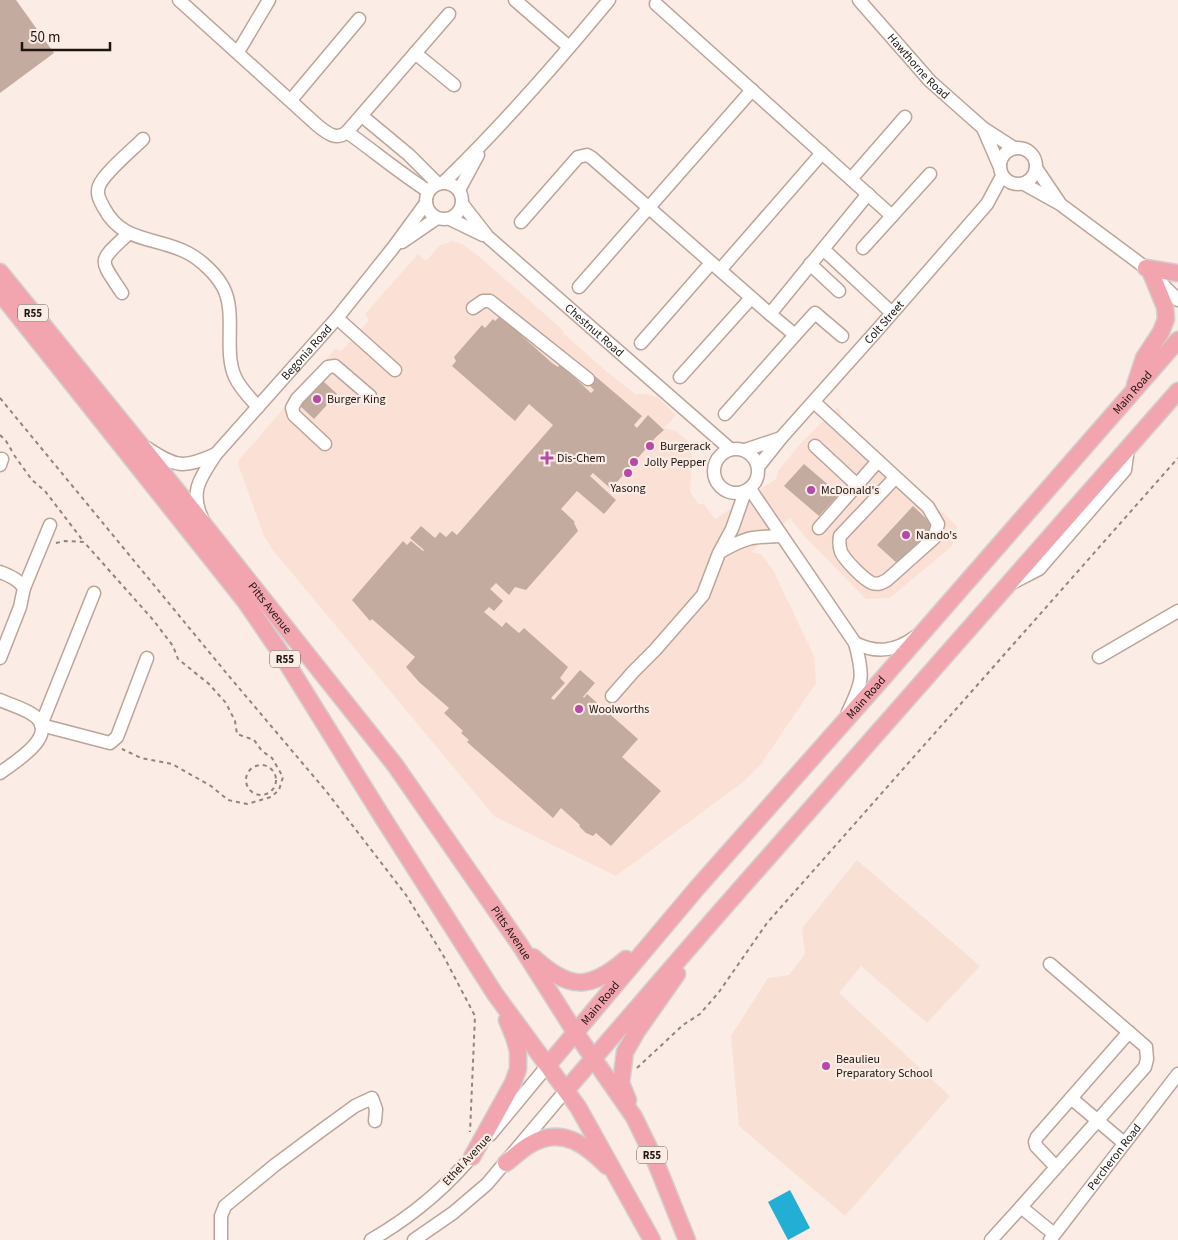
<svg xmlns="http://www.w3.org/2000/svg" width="1178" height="1240" font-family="'Source Sans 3',sans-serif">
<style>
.built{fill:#fbe1d5}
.education{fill:#f8e0d5}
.water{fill:#23aed5}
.building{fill:#c3aba0}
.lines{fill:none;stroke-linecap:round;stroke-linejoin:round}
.minor-casing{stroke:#bca499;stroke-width:15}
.major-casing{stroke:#d2d0cf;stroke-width:19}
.path{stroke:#91857f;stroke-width:2;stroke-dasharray:4 4;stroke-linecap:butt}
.minor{stroke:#fff;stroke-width:12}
.major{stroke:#f2a5ae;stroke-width:16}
.poi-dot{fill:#b749a7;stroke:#fbece5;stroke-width:2}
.labels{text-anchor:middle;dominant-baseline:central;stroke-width:4.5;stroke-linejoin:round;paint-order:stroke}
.shield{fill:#fbece5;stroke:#605651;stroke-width:1}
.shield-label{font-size:11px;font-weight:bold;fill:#1e1511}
.street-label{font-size:12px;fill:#1e1511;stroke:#fbece5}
.poi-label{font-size:12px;fill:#1e1511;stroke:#fbece5;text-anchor:start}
</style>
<rect width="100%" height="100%" fill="#fbece5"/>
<polygon class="built" points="453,241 462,244 482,259 564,331 563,333 606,371 635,394 646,394 657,397 676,415 664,428 676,431 688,441 692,458 690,491 698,504 704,504 715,519 776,479 778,471 801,443 838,407 842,418 957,526 952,546 890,598 866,599 805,537 790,518 751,552 761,554 773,570 814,656 816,683 761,764 743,782 616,876 495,817 272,549 264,536 238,464 239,460 335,349 341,351 347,345 369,320 365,314 418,254 426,261 440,245"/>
<polygon class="education" points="857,860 980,966 927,1023 861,966 839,993 950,1096 845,1216 739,1126 731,1036 768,978 789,975 805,954 802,928"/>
<polygon class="water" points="790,1190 810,1228 788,1240 768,1202"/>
<g class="building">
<polygon points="0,0 16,0 54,53 0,93"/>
<polygon points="500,316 552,363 558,367 560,364 591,393 594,390 588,384 595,376 642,416 634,425 637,428 648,415 664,430 656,437 611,489 593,473 590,476 616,500 604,514 577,491 561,509 575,522 574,523 578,531 526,590 515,587 509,595 496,583 490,589 503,601 494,611 489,607 484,612 502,627 506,622 519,633 524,628 568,667 560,678 565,683 551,698 554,700 580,670 595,683 583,697 584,698 587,694 638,739 622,757 661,791 611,846 596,833 593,836 586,833 579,826 580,825 561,808 553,818 467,742 469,740 461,733 463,731 444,713 449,708 419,682 406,667 415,657 372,619 370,621 352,600 403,541 407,545 411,541 423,551 424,550 410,538 421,526 435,538 440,532 446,537 452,531 457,535 553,425 529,404 515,421 452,366 456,361 454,357 482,325 485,328 493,319 495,321"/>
<polygon points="321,379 337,394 314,419 298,404"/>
<polygon points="804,464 839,494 819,516 784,486"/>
<polygon points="913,506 934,526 898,564 877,545"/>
</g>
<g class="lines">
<defs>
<g id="minor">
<path d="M179,0L317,125C327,133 336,141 347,132L449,14"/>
<polyline points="515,0 569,47"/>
<path id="s1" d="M859,0L930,81L983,128L1014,148"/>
<polyline points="656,4 892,216"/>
<polyline points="238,52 269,0"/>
<polyline points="415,53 454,85"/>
<polyline points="291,100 359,19"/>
<polyline points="362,116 409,155 438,184"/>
<polyline points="983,128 999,165"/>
<path d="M347,132C375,152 400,173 428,191"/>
<path d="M143,139C132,150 104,173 99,186C96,194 100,201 104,208C123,244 156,236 188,253C201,260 216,274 223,287C237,313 223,350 235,377C240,388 249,397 258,407"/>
<circle cx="1018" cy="166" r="18"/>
<polyline points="1036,168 1059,202"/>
<polyline points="851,179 905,117"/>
<path d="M444,182C503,125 557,63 609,0"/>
<circle cx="444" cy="201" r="18"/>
<polyline points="1024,184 1060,204 1146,268 1178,300"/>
<polyline points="459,190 478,155"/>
<path id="s2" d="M463,205L488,237L730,449"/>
<polyline points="450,219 483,235"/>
<polyline points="521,222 578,157 587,155 592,158 770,314"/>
<polyline points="402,242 437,218"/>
<polyline points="863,248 930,174"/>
<polyline points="823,249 892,313"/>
<polyline points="810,264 839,291"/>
<polyline points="720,270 822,153"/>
<polyline points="579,287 752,90"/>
<path d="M122,293C99,258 97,263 128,234"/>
<polyline points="473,308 483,301 490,301 588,379"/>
<polyline points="337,318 395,370"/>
<polyline points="795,335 815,313 842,336"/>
<polyline points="641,343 711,263"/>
<polyline points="680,377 751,298"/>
<path d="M814,402L928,507L938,524L934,538L887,580C882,583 878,585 872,583C863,579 845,560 841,552C839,546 839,541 840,536L895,478"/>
<polyline points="725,414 795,335 770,314 868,194"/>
<polyline points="325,444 294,415 292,408 297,399 328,367 335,366 370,396"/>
<polyline points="815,446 857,485"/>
<path d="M147,448C176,467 183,469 216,454"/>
<circle cx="736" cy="471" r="22"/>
<polyline points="745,450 781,438"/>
<polyline points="0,465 2,459"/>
<path id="s3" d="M758,467L781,438L879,328L987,204L1002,176"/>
<path d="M750,489L855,643C864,676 863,681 848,712"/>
<path id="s4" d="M202,518C189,491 201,477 216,454L337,318L393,248L426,203"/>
<polyline points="819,528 878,461"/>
<path d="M720,552C746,537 751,537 781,536"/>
<path d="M0,572C10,576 18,579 24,588L20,607L0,658"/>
<polyline points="1012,583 1039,569 1125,470 1128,449"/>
<polyline points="24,588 50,525"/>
<polyline points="94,593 41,725 110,743 117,737 147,658"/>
<path d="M855,643C877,654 896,651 915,637"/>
<polyline points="1099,657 1178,611"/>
<polyline points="612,696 633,672 655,650 703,595 719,553 732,529 745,492"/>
<path d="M0,700C11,705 27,709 36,717C58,737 13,763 0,773"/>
<polyline points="1071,1098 1124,1143"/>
<polyline points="490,1135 548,1065"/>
<polyline points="1056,1167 1036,1146 1035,1142 1037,1137 1129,1032"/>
<polyline points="1021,1207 1145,1067 1147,1059 1146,1047 1050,964"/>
<polyline points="221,1240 221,1216 225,1206 275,1165 322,1130 355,1106 372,1098 376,1109 375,1121"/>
<path d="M371,1240C411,1217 448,1186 477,1150"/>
<polyline points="414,1240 453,1213 487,1184 567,1089"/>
<polyline points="991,1240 1021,1207 1054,1234"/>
<path id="s5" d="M1050,1240L1178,1074"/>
</g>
<g id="major">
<polyline points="1146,268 1178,273"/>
<path id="s6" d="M0,272L139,443L395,765L520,945L575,1032L634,1117L654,1158L687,1240"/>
<polyline points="0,293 245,601 280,652 383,818 495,994 578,1107 652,1240"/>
<polyline points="1135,385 1144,358 1161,332 1166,319 1165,307 1151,273"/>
<path d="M533,957C569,990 589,991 626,959"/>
<path id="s7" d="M548,1065L697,888L883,678L1178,340"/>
<polyline points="567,1089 713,920 1178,391"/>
<polyline points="628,1100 621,1083 625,1052 637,1031 677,974"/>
<polyline points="472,1157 513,1083 518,1069 518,1051 514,1037 507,1020"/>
<path d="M506,1163C514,1157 522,1149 531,1144C562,1126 586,1145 607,1166"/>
</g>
</defs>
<use href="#minor" class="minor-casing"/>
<use href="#major" class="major-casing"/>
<g class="path">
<polyline points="0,398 228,675 326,791 406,895 443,955 475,1016 470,1132"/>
<polyline points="0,435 6,441 12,451"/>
<polyline points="14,455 32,480 45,491 84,542"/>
<polyline points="56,543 65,541 84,542 154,621 173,646 178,659 209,684 226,703 235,721 237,734 254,740 262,751 272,758 283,777 279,790 271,797 247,804 228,800 211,786 172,764 141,758 122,749"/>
<circle cx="261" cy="780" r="15"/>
<polyline points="637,1068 683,1025 700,1014 719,992 767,923 1178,458"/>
</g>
<use href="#minor" class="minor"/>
<use href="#major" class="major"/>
</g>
<g class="poi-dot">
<circle cx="317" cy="399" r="5"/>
<circle cx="650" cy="446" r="5"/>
<path d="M544.5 450.5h5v5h5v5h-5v5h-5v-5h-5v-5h5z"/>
<circle cx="634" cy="462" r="5"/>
<circle cx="628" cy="473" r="5"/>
<circle cx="811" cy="490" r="5"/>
<circle cx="906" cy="535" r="5"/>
<circle cx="579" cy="709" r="5"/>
<circle cx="826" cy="1066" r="5"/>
</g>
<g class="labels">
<g class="shield">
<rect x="18" y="304.5" width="30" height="17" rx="4"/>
<rect x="270" y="650.5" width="30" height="17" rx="4"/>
<rect x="637" y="1146.5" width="30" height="17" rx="4"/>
</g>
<g class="shield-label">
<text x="33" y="313">R55</text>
<text x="285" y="659">R55</text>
<text x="652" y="1155">R55</text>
</g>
<g class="street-label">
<text stroke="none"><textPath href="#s1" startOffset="89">Hawthorne Road</textPath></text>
<text stroke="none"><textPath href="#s3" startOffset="192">Colt Street</textPath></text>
<text stroke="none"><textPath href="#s2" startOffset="182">Chestnut Road</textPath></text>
<text stroke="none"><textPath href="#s4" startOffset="206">Begonia Road</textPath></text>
<text stroke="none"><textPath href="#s7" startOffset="891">Main Road</textPath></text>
<text stroke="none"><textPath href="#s6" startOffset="431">Pitts Avenue</textPath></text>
<text stroke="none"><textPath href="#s7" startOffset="486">Main Road</textPath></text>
<text stroke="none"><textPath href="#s6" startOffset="836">Pitts Avenue</textPath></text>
<text stroke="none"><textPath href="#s7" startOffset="81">Main Road</textPath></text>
<text stroke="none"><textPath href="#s5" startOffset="105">Percheron Road</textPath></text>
<text transform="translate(467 1160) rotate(-47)">Ethel Avenue</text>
</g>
<g class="poi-label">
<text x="327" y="399">Burger King</text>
<text x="660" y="446">Burgerack</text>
<text x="557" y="458">Dis-Chem</text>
<text x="644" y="462">Jolly Pepper</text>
<text x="628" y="488" text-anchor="middle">Yasong</text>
<text x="821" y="490">McDonald's</text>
<text x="916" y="535">Nando's</text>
<text x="589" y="709">Woolworths</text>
<text x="836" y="1059">Beaulieu<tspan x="836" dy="14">Preparatory School</tspan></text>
</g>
</g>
<path d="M22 42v8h88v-8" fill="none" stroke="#1e1511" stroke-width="2.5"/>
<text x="30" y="42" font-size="15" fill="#1e1511" stroke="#fbece5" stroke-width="4" paint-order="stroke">50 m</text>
</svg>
